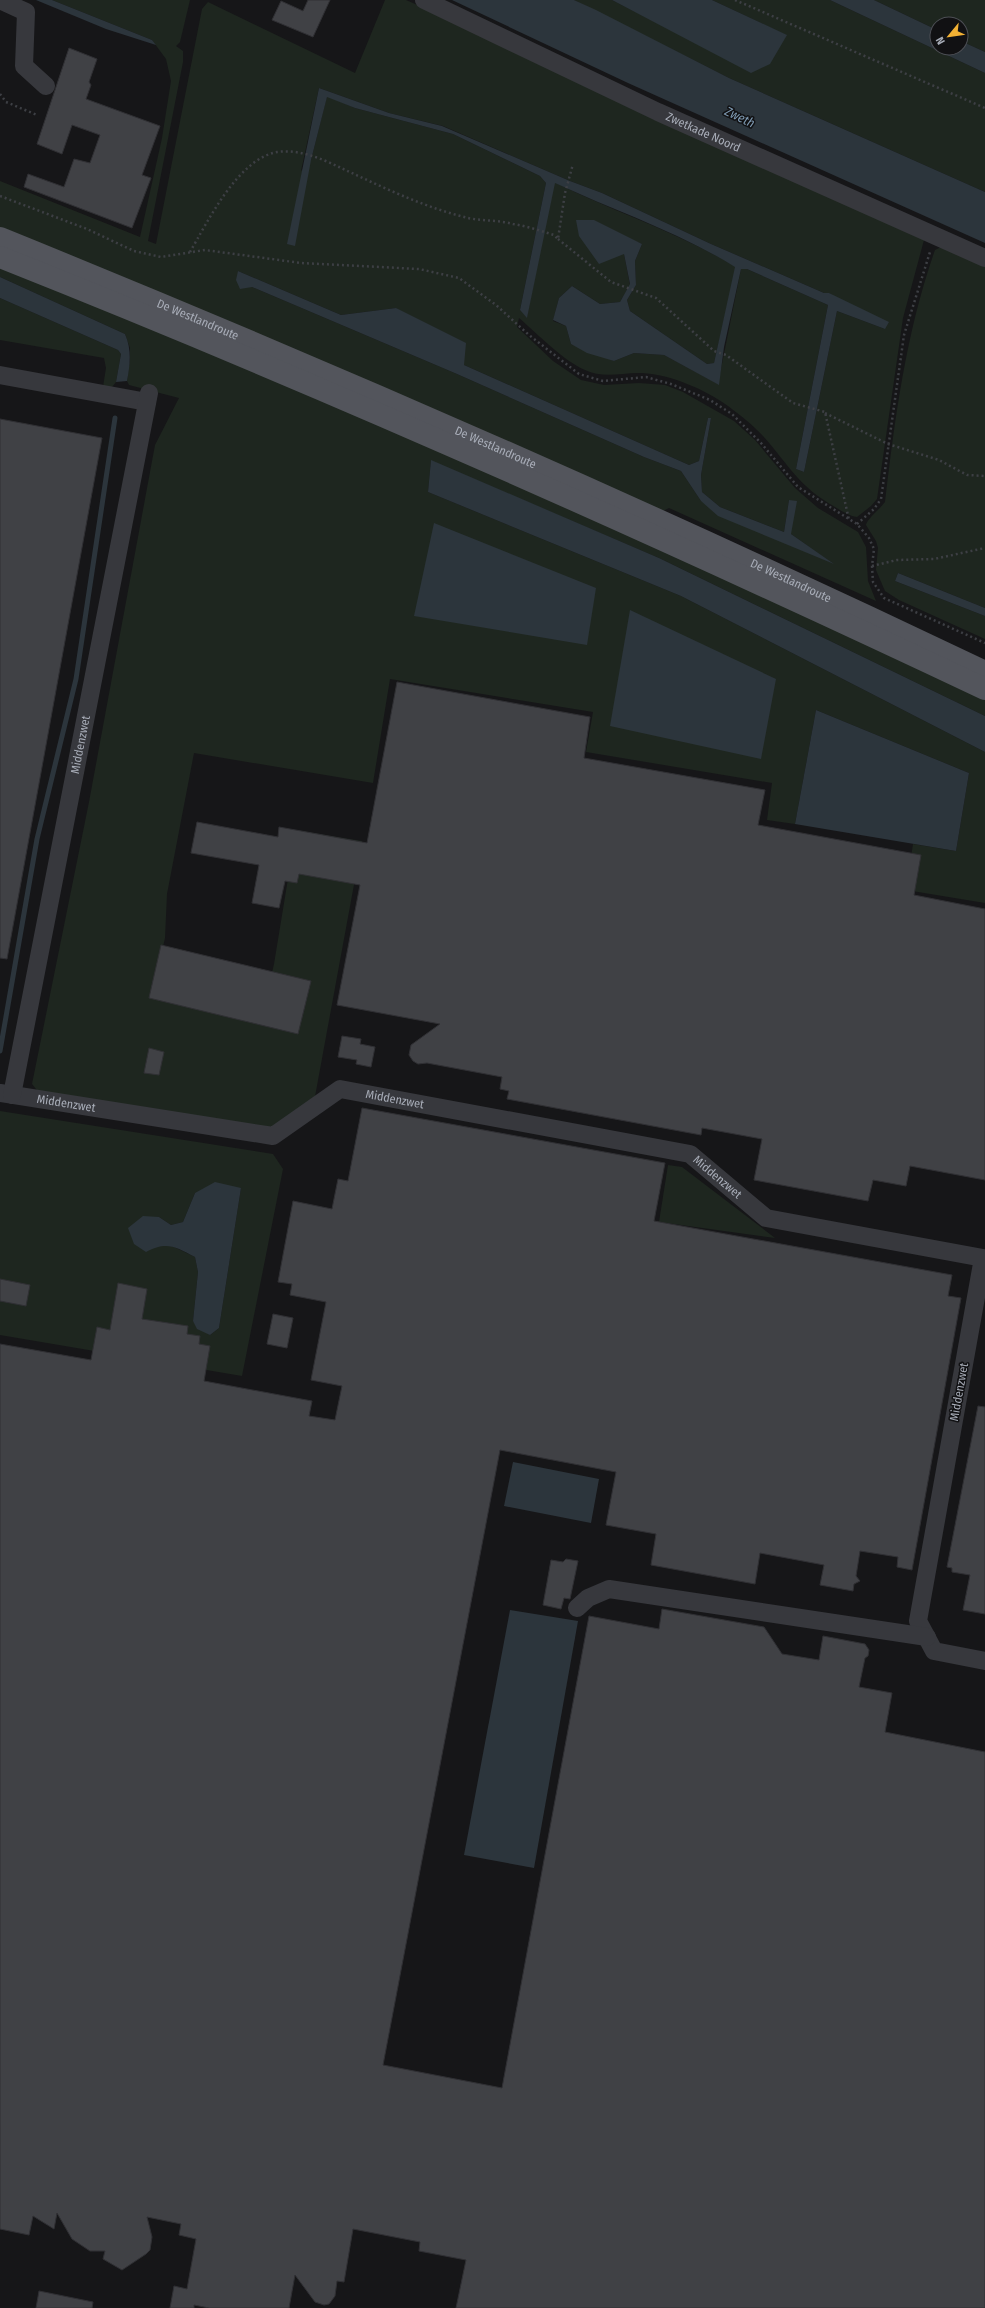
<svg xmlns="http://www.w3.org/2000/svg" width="985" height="2308" font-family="'Fira Sans Condensed',sans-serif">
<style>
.green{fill:#1e261f;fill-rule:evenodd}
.water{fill:#2c353c}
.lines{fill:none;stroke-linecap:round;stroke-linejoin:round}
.stream{stroke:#2c353c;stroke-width:5}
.building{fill:#404145;stroke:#303034}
.path{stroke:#3d3f44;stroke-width:2.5;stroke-dasharray:2 3;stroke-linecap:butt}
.minor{stroke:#37383d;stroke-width:18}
.major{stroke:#53555c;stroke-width:22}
.labels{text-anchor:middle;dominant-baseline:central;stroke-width:3;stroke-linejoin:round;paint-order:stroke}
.street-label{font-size:12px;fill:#a8adb8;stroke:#111113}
.water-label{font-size:13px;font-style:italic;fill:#7f9bb3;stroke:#111113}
</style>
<rect width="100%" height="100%" fill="#161618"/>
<g class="green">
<path d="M52,0H190L180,42L176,46L183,51V62L148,241L156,244L202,9L208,2L355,73L385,0H406L569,72L924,240L903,318L877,499L871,506L857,517C849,516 842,511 835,507C798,486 789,465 763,436C753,425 740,415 728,406C704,389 672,375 642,373C623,372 604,379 585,370C562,360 538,334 519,318L517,327L553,361L581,380L604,385L639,383L665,385L683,392L734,421L755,440L795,488L818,508L858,532L866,547L868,581L876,601L669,508L663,511L0,230V181L140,237L162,138L171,81L166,59L152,40ZM319,88L389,113L443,126L570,181L602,193L711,244L824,293H829L885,329L837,311L804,472L796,469L828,305L747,269H741L718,384L664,355L634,353L614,361L571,344L566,326L553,321L559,298L572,286L600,304L620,302L630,285L624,254L627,238L642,244L635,261L636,285L627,300L630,311L707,364L714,363L736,267C678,232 614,212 554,182L527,317L520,310L546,183L540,176L453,134L355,108L327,96L311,160L301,171ZM238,271L341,315L396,308L464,365L689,465L699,461L708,418H711L701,475L702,492L720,507L784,532L789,500L791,534L832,563L701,501L681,471L644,457L457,374L252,287Z"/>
<polygon points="574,0 612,0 669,29 786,35 712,0 830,0 985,73 985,192 729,78"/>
<polygon points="874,0 985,0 985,52 961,41 961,24 937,24 937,30"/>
<path d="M941,247L985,264V608L898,573L895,581L985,616V639L899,600L885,591L876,570L878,548L876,541L866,525C867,519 880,509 885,502C895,417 906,332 935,250Z"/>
<polygon points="0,261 143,320 985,693 985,716 659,558 431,461 428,492 681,596 985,752 985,903 906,890 913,844 956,851 969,773 816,710 795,824 767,820 772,783 586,752 593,712 390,679 373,783 194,753 167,894 165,938 152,995 261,1021 274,964 296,830 362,841 314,1102 273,1132 40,1094 32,1084 89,802 155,445 179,398 129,385 127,381 130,359 130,348 125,334 0,277"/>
<polygon points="0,298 118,350 121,354 116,382 112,387 103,387 106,368 104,358 0,340"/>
<path d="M0,1111L273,1154L283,1169L242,1376L0,1335ZM241,1188L219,1328L210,1335L193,1321L198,1272L195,1257L172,1246H158L159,1217L171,1225L183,1222L195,1193Z"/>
<polygon points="668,1165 682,1167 775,1238 659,1222"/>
</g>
<g class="water">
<polygon points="36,0 52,0 152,40 156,45 106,29"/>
<polygon points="452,0 574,0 596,10 729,78 985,192 985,243 628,83"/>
<polygon points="612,0 712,0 787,35 770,64 751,73"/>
<polygon points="830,0 874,0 937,30 937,48 961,48 961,41 985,52 985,73"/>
<path d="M319,88L389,113L442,126L570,181L602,193L711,244L824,293H829L889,322L885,329L837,311L804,472L796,469L828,305L747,269H741L724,347L719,385L664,355L634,353L614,361L587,353L571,344L566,326L553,320L559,298L572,286L600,304L620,302L630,284L624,254L599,264L579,236L576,220H594L642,244L635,261L636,285L627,300L630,311L707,364L714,363L735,267C679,232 615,211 555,183L527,318L520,310L546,183L540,176L453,134L355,108L327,97L311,160L295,246L287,244Z"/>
<polygon points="238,271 341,315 396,308 466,343 464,365 689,465 699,461 708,418 711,418 701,475 702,492 720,507 784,532 789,500 797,501 791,534 834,564 718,516 701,501 681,471 644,457 457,374 252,287 240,289 236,280"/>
<path d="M0,277L125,334C132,350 130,365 127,381L116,382L121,354L118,350L0,298Z"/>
<polygon points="431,460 659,558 985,716 985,752 681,596 428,492"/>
<polygon points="434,523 596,588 587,645 414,616"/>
<polygon points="898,573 985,608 985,616 895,581"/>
<polygon points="630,610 776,679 761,759 610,726"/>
<polygon points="816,710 969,773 956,851 795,824"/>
<path d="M215,1182L241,1188L219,1328L210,1335L197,1329L193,1321L198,1272L195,1257C175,1247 167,1241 146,1252L134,1244L128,1228L143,1216L159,1217L171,1225L183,1222L195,1193Z"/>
<polygon points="513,1462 599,1479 591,1523 504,1506"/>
<polygon points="510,1610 578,1621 534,1868 464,1855"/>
</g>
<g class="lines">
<polyline class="stream" points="0,1051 37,839 76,679 115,418"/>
</g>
<g class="building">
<polygon points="308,0 330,0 313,37 272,20 281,1 303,11"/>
<polygon points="69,48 97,59 89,82 91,85 86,99 160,126 142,175 151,178 132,228 24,187 28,174 64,187 74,159 90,163 100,135 72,125 62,154 37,144"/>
<polygon points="0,419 102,438 7,959 0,958"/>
<polygon points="397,682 590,717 584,758 765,790 758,825 921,855 914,895 985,909 985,1180 910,1166 906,1186 873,1180 868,1201 754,1180 762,1139 702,1128 701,1135 507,1099 509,1091 500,1089 502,1077 427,1063 418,1064 413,1061 409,1055 411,1045 440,1024 337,1005 360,885 299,874 297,883 285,881 279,908 252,903 259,865 191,853 197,822 278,837 279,827 367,843"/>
<polygon points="161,945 311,981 298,1034 149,998"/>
<polygon points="342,1036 361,1039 360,1044 375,1047 371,1067 356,1064 357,1060 338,1057"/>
<polygon points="149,1048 164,1052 159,1075 144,1073"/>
<polygon points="362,1108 665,1163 654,1221 952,1275 948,1296 961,1298 912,1570 897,1567 898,1557 860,1551 856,1576 860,1581 854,1584 853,1591 820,1585 824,1565 760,1553 755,1584 651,1565 656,1534 606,1525 616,1472 500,1450 383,2065 502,2088 589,1616 659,1629 662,1609 764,1627 782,1654 819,1660 823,1636 865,1644 869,1650 868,1656 865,1658 859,1687 892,1693 885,1732 985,1752 985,2308 456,2308 466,2260 419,2251 420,2242 353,2229 344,2282 337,2281 335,2296 329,2304 324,2305 315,2302 295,2275 289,2308 209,2308 194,2305 194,2308 170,2308 174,2286 187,2289 196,2239 179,2235 181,2224 147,2217 152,2237 150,2250 146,2254 122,2270 103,2259 105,2251 90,2251 72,2239 57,2213 54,2229 33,2216 29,2235 0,2229 0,1344 91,1360 97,1327 110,1330 118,1283 147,1289 142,1319 188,1326 187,1334 200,1336 199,1344 210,1346 204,1381 312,1401 309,1416 335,1420 342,1386 311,1380 326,1302 290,1295 292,1284 278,1282 293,1201 332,1209 338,1179 348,1181"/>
<polygon points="0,1279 30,1285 26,1306 0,1301"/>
<polygon points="273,1314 293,1318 287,1348 267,1344"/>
<polygon points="978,1406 985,1407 985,1614 963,1610 970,1575 952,1572 952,1568 947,1567"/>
<polygon points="566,1559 578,1561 570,1599 564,1598 561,1609 543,1605 551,1560 563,1562"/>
<polygon points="39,2291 93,2302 92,2308 36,2308"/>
</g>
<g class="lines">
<g class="path">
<polyline points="735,0 985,108"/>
<polyline points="0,94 6,102 37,115"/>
<polyline points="0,196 87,229 134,251 161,257 205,250 301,263 419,269 459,278 496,305 529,335 579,374 603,381 646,377 671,384 710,400 732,414 761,443 798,487 857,524 869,538 874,549 872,566 873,582 884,598 985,643"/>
<polyline points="558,239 611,282 656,298 714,351 726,355 793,403 825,412 849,520"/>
<path d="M190,252C208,221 238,159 277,152C299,149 320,158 339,167C380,186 423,207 468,218C483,221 499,220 513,224C527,226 541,231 554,235L558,239L565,193L573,164"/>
<polyline points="825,413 888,444 939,460 967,475 985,476"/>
<polyline points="857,524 874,509 881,499 904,335 930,252"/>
<polyline points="872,566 897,560 934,559 985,548"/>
</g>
<g class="minor">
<polyline points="0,0 26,12 24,66 46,86"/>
<path id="s1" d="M424,0L658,112L985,258"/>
<polyline points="0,375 147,402"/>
<path id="s2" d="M0,1093L273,1136L340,1089L690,1154L766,1218L983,1258L918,1621L934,1651L985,1661"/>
<path id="s3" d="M12,1095L149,393"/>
<polyline points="577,1608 588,1598 609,1589 927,1637"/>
</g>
<g class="major">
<path id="s4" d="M0,238C333,373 661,517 985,672"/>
<path d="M0,257C333,389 661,536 985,689"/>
</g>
</g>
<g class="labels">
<g class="street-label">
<text stroke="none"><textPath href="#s1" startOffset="309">Zwetkade Noord</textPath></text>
<text stroke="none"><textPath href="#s4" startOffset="214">De Westlandroute</textPath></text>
<text stroke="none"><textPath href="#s4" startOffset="538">De Westlandroute</textPath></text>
<text stroke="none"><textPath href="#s4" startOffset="862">De Westlandroute</textPath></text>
<text stroke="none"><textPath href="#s3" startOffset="357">Middenzwet</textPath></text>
<text stroke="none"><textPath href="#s2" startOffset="414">Middenzwet</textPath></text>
<text stroke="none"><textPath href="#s2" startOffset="67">Middenzwet</textPath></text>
<text stroke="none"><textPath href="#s2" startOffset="750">Middenzwet</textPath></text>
<text transform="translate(959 1392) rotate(-80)">Middenzwet</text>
</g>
<g class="water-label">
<text transform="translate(740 117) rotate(26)">Zweth</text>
</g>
</g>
<g transform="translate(949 36) rotate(241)"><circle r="19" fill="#111113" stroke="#4d4f55"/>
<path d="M0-3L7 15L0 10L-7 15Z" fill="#f2b134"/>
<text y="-6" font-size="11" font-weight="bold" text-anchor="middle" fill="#a8adb8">N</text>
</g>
</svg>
